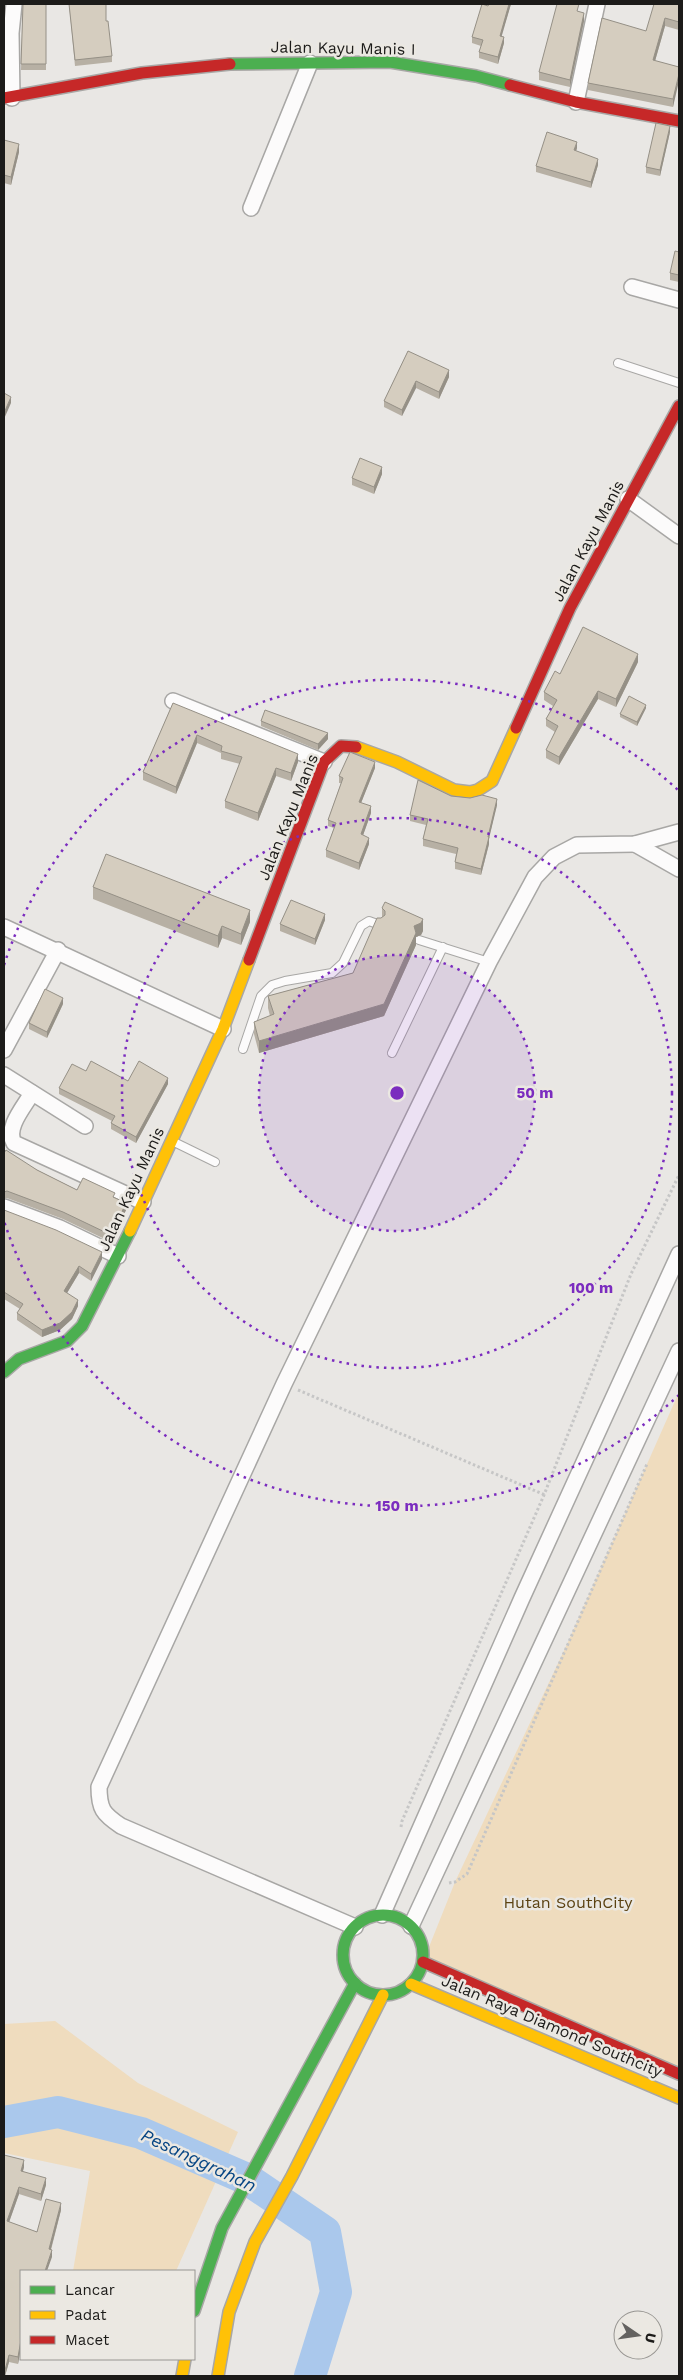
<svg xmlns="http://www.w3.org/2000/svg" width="683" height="2380" font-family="'Work Sans',sans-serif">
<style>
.green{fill:#efdcbe}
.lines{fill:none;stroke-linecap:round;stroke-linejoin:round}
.river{stroke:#aac8ec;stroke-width:32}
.lane-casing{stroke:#a8a7a5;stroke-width:10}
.street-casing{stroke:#a8a7a5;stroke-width:18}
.fast-casing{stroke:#a8a7a5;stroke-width:14}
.slow-casing{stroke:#a8a7a5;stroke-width:14}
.jam-casing{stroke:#a8a7a5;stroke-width:14}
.path{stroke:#c6c6c6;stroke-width:3;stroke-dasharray:2.5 2.5;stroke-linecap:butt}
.lane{stroke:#fcfbfb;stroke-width:8}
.street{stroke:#fcfbfb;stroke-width:15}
.fast{stroke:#4caf50;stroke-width:11}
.slow{stroke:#ffc107;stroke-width:11}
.jam{stroke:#c62828;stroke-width:11}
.wall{fill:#b7b0a4}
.shaded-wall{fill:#959086}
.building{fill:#d5cdbf;stroke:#959086}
.ring{fill:none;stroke:#7b2cbf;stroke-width:2.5;stroke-dasharray:2.5 5}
.labels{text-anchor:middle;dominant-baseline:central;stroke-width:5;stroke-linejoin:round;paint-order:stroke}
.street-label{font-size:16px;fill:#1c1b19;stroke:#ebe8e2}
.park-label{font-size:16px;fill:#5b4212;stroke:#ebe8e2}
.water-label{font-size:18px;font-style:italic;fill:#074684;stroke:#ebe8e2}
.centre{fill:#7b2cbf;stroke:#ebe8e2;stroke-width:2.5}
.ring-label{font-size:15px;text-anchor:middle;font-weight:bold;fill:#7b2cbf;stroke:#ebe8e2;stroke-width:5;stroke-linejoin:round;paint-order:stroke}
</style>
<rect width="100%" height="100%" fill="#e9e7e4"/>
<g class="green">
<polygon points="679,1392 679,2071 423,1962 455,1882 569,1640"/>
<polygon points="55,2021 138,2083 238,2132 176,2271 73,2271 90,2171 4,2153 4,2024"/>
</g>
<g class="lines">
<polyline class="river" points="4,2122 58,2112 141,2133 247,2179 325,2232 336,2292 310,2376"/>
<defs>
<g id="lane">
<polyline points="618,363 679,383"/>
<polyline points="419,940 489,962"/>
<polyline points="243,1049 261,996 272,985 285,981 332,973 343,963 361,926 369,921 380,925"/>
<polyline points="392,1053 443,947"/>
<polyline points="172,1141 215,1162"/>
</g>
<g id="street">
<polyline points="12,98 11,33 14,4"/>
<polyline points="576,102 597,4"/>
<polyline points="251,208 310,63"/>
<polyline points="632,287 679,300"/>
<polyline points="628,499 679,536"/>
<polyline points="173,701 324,762"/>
<polyline points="635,844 679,869"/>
<polyline points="4,927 223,1029"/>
<polyline points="4,1050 58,950"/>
<polyline points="4,1075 85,1126"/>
<path d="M32,1093C24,1107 5,1128 14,1143L143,1202"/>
<polyline points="4,1207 60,1228 118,1256"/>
<polyline points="382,1915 522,1598 679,1254"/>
<polyline points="411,1926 679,1351"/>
<path d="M355,1927L121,1826C103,1814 99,1809 99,1787L284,1384L489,962L535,877L554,857L577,845L635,844L679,832"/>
</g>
<g id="fast">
<polyline points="230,64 390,62 476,76 510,85"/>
<polyline points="4,1372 19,1359 67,1341 82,1326 130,1231"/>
<circle cx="383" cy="1955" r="40"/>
<polyline points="194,2311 222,2228 355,1983"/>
</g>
<g id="slow">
<polyline points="356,747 397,762 454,790 470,792 478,790 492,781 516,728"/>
<polyline points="130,1231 223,1029 249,960"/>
<polyline points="411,1984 679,2098"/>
<polyline points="182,2376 185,2359"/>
<polyline points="218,2376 229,2312 255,2242 292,2176 383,1995"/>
</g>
<g id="jam">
<polyline points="510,85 576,102 679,121"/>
<polyline points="4,98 142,73 230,64"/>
<polyline points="516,728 570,608 679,406"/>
<polyline points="249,960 324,762 341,746 356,747"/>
<polyline points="423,1962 679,2074"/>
</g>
</defs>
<use href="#lane" class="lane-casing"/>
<use href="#street" class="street-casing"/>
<use href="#fast" class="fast-casing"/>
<use href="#slow" class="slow-casing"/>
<use href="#jam" class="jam-casing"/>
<g class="path">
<polyline points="298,1390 545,1495"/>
<polyline points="401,1827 402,1821 544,1495 631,1274 679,1175"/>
<polyline points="449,1883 455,1882 467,1874 647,1464"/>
</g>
<use href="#lane" class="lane"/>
<use href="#street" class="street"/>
<use href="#fast" class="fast"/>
<use href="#slow" class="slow"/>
<use href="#jam" class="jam"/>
</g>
<g class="wall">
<polygon points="23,4 46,4 46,70 21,70"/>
<polygon points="69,4 106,4 106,21 112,56 112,62 75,66"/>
<polygon points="489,4 511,4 501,36 504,43 498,64 479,58 479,52 481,46 472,43 472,37"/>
<polygon points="679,4 679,30 665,26 655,61 679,67 673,107 588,90 588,83"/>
<polygon points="579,12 584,21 570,87 539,80 539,72"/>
<polygon points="670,132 660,176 646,173 646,167"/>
<polygon points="4,140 19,152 11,185 4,183"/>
<polygon points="577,148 576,151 598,165 591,188 536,172 536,166"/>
<polygon points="679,252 679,282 670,280 670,273"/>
<polygon points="408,351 449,377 439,399 416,388 402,416 384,407 384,401"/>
<polygon points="382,474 374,494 352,485 352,478"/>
<polygon points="638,662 616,707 598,699 559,765 546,758 546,750 555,732 546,726 546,719 553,706 544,700 544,692 560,674"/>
<polygon points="173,703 298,762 291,781 276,776 258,821 225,808 225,801 240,764 221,759 221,753 197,743 176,794 143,780 143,772"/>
<polygon points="646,708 637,726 620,717 620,714"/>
<polygon points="261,721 328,739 318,750 261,726"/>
<polygon points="375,768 361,803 371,813 363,835 369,844 359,870 326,857 326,850 334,828 328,826 328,820 341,783 339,783 339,776"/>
<polygon points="451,796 497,805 489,837 489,844 481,875 455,869 455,862 456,854 423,846 423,839 426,825 410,821 410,815"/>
<polygon points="93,887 250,922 241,945 222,938 218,948 93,899"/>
<polygon points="382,908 423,931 421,935 416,937 416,945 384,1016 259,1053 254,1034 254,1022 270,1016 268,1008 268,996 353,973 382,918"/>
<polygon points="325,920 315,945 280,931 280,924"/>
<polygon points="63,1004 47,1038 29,1029 29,1023"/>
<polygon points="86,1071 128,1081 168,1084 136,1143 111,1129 111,1123 112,1121 59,1094 59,1088"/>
<polygon points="4,1153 77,1190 115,1198 126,1210 111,1242 63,1219 7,1198 4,1199"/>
<polygon points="4,1210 102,1259 91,1281 79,1273 67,1293 78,1306 72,1319 60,1330 42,1337 17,1320 17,1313 20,1309 4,1299"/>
<polygon points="4,2155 24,2167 23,2171 46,2185 41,2201 19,2194 9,2222 37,2232 61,2210 51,2250 52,2257 21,2271 21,2347 18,2364 9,2362 5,2376 4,2376"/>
</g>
<g class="shaded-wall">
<polygon points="509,4 511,4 500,42 500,36"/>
<polygon points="584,13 584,21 570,87 570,80"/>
<polygon points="665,18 665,26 653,68 653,60"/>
<polygon points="504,37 504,43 498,64 498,57"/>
<polygon points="679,74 679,81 673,107 673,99"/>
<polygon points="670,126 670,132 660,176 660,170"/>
<polygon points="577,142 577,148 574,157 574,150"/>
<polygon points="19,144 19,152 11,185 11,177"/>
<polygon points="598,159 598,165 591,188 591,182"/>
<polygon points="449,370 449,377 439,399 439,392"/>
<polygon points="416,381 416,388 402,416 402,410"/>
<polygon points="11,397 11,403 4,419 4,413"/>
<polygon points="382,467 382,474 374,494 374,487"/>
<polygon points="638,654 638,662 616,707 616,699"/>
<polygon points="598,691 598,699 559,765 559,757"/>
<polygon points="646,705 646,708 637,726 637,722"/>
<polygon points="328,733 328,739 318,750 318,744"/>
<polygon points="197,735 197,743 176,794 176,787"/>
<polygon points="298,754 298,762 291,781 291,773"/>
<polygon points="375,762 375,768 359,808 359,802"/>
<polygon points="276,768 276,776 258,821 258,813"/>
<polygon points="497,799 497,805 488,843 488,837"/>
<polygon points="371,806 371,813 361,841 361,834"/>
<polygon points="489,837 489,844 481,875 481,869"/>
<polygon points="369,838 369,844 359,870 359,863"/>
<polygon points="250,910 250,922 241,945 241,934"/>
<polygon points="325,914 325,920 315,945 315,939"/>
<polygon points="423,919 423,931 421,935 416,937 416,945 384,1016 259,1053 259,1041 384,1004 414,926"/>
<polygon points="222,926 222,938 218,948 218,936"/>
<polygon points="63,998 63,1004 47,1038 47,1032"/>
<polygon points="168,1078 168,1084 136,1143 136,1137"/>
<polygon points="126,1203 126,1210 111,1242 111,1235"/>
<polygon points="102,1252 102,1259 91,1281 91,1274"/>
<polygon points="79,1266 79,1273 64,1298 64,1291"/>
<polygon points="78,1300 78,1306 72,1319 60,1330 42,1337 42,1330"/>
<polygon points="24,2160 24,2167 21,2178 21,2171"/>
<polygon points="46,2178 46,2185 41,2201 41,2194"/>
<polygon points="19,2187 19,2194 7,2228 7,2221"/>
<polygon points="61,2203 61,2210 49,2256 49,2249"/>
<polygon points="52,2250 52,2257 47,2271 45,2271"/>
<polygon points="21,2340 21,2347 18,2364 18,2357"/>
<polygon points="9,2355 9,2362 5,2376 4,2376"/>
</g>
<g class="building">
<polygon points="23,4 46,4 46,64 21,64"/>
<polygon points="69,4 106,4 106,21 108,21 112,56 75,60"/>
<polygon points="482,4 488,6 489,4 509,4 500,36 504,37 498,57 479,52 483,40 472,37"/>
<polygon points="557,4 579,4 577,11 584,13 570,80 539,72"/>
<polygon points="654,4 679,4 679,22 665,18 653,60 679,67 679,74 673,99 588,83 602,18 646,31"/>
<polygon points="656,123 670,126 660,170 646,167"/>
<polygon points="547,132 577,142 574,150 598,159 591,182 536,166"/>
<polygon points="4,140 19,144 11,177 4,175"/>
<polygon points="675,251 679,252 679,275 670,273"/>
<polygon points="408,351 449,370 439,392 416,381 402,410 384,401"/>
<polygon points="4,393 11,397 4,413"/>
<polygon points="360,458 382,467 374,487 352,478"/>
<polygon points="583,627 638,654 616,699 598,691 559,757 546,750 558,726 546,719 557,700 544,692 555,671 560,674"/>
<polygon points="629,696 646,705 637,722 620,714"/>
<polygon points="173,703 298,754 291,773 276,768 258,813 225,801 242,757 221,751 222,746 197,735 176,787 143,772"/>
<polygon points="265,710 328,733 318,744 261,721"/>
<polygon points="350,752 375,762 359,802 371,806 361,834 369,838 359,863 326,850 336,823 328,820 343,778 339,776"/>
<polygon points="418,780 451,796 470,798 482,795 497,799 488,837 489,837 481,869 455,862 458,848 423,839 428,819 410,815"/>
<polygon points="106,854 250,910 241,934 222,926 218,936 93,887"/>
<polygon points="291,900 325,914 315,939 280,924"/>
<polygon points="385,902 423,919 421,923 414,926 416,933 384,1004 259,1041 254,1022 274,1014 268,996 353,973 377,918 381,918 385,915 385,911 382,908"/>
<polygon points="45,989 63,998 47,1032 29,1023"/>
<polygon points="91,1061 128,1081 139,1061 168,1078 136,1137 111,1123 115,1116 59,1088 72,1064 86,1071"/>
<polygon points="6,1150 37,1170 77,1190 83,1178 115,1193 113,1197 126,1203 111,1235 63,1212 7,1191 4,1192 4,1153"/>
<polygon points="4,1210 56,1230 102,1252 91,1274 79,1266 64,1291 78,1300 72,1312 60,1323 42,1330 17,1313 23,1304 4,1292"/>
<polygon points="4,2155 24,2160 21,2171 46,2178 41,2194 19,2187 7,2221 37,2232 46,2199 61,2203 49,2249 52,2250 45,2271 21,2271 21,2340 18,2357 9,2355 4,2374"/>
</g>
<circle cx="397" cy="1093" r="138" fill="#7b2cbf" fill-opacity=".12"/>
<g class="ring">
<circle cx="397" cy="1093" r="138"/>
<circle cx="397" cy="1093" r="275"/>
<path d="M679 1395A413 413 0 0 1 4 1221M4 965A413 413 0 0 1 679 791"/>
</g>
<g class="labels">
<g class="street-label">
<text transform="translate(343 48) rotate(1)">Jalan Kayu Manis I</text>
<text transform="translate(588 541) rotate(-62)">Jalan Kayu Manis</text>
<text transform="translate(288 817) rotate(-68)">Jalan Kayu Manis</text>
<text transform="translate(131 1189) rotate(-65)">Jalan Kayu Manis</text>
<text transform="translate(552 2026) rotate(23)">Jalan Raya Diamond Southcity</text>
</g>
<g class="park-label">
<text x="568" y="1902">Hutan SouthCity</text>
</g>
<g class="water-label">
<text transform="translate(199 2160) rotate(25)">Pesanggrahan</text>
</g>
</g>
<circle cx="397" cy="1093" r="8" class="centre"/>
<g class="ring-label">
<text x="535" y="1098">50 m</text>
<text x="591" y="1293">100 m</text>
<text x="397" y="1511">150 m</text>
</g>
<rect width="683" height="2380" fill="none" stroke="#1c1b19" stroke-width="10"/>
<rect x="20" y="2270" width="175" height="90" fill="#ebe8e2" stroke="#989692"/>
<rect x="30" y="2286" width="25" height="8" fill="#4caf50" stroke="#989692"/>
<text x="65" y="2295" font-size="15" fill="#1c1b19">Lancar</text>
<rect x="30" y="2311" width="25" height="8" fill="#ffc107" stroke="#989692"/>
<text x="65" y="2320" font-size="15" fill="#1c1b19">Padat</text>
<rect x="30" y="2336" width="25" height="8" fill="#c62828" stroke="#989692"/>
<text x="65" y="2345" font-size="15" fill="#1c1b19">Macet</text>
<g transform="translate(638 2335) rotate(103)"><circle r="24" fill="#ebe8e2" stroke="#989692"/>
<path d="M0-4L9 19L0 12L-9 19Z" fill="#646260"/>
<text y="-8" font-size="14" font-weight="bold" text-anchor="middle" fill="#1c1b19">U</text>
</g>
</svg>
